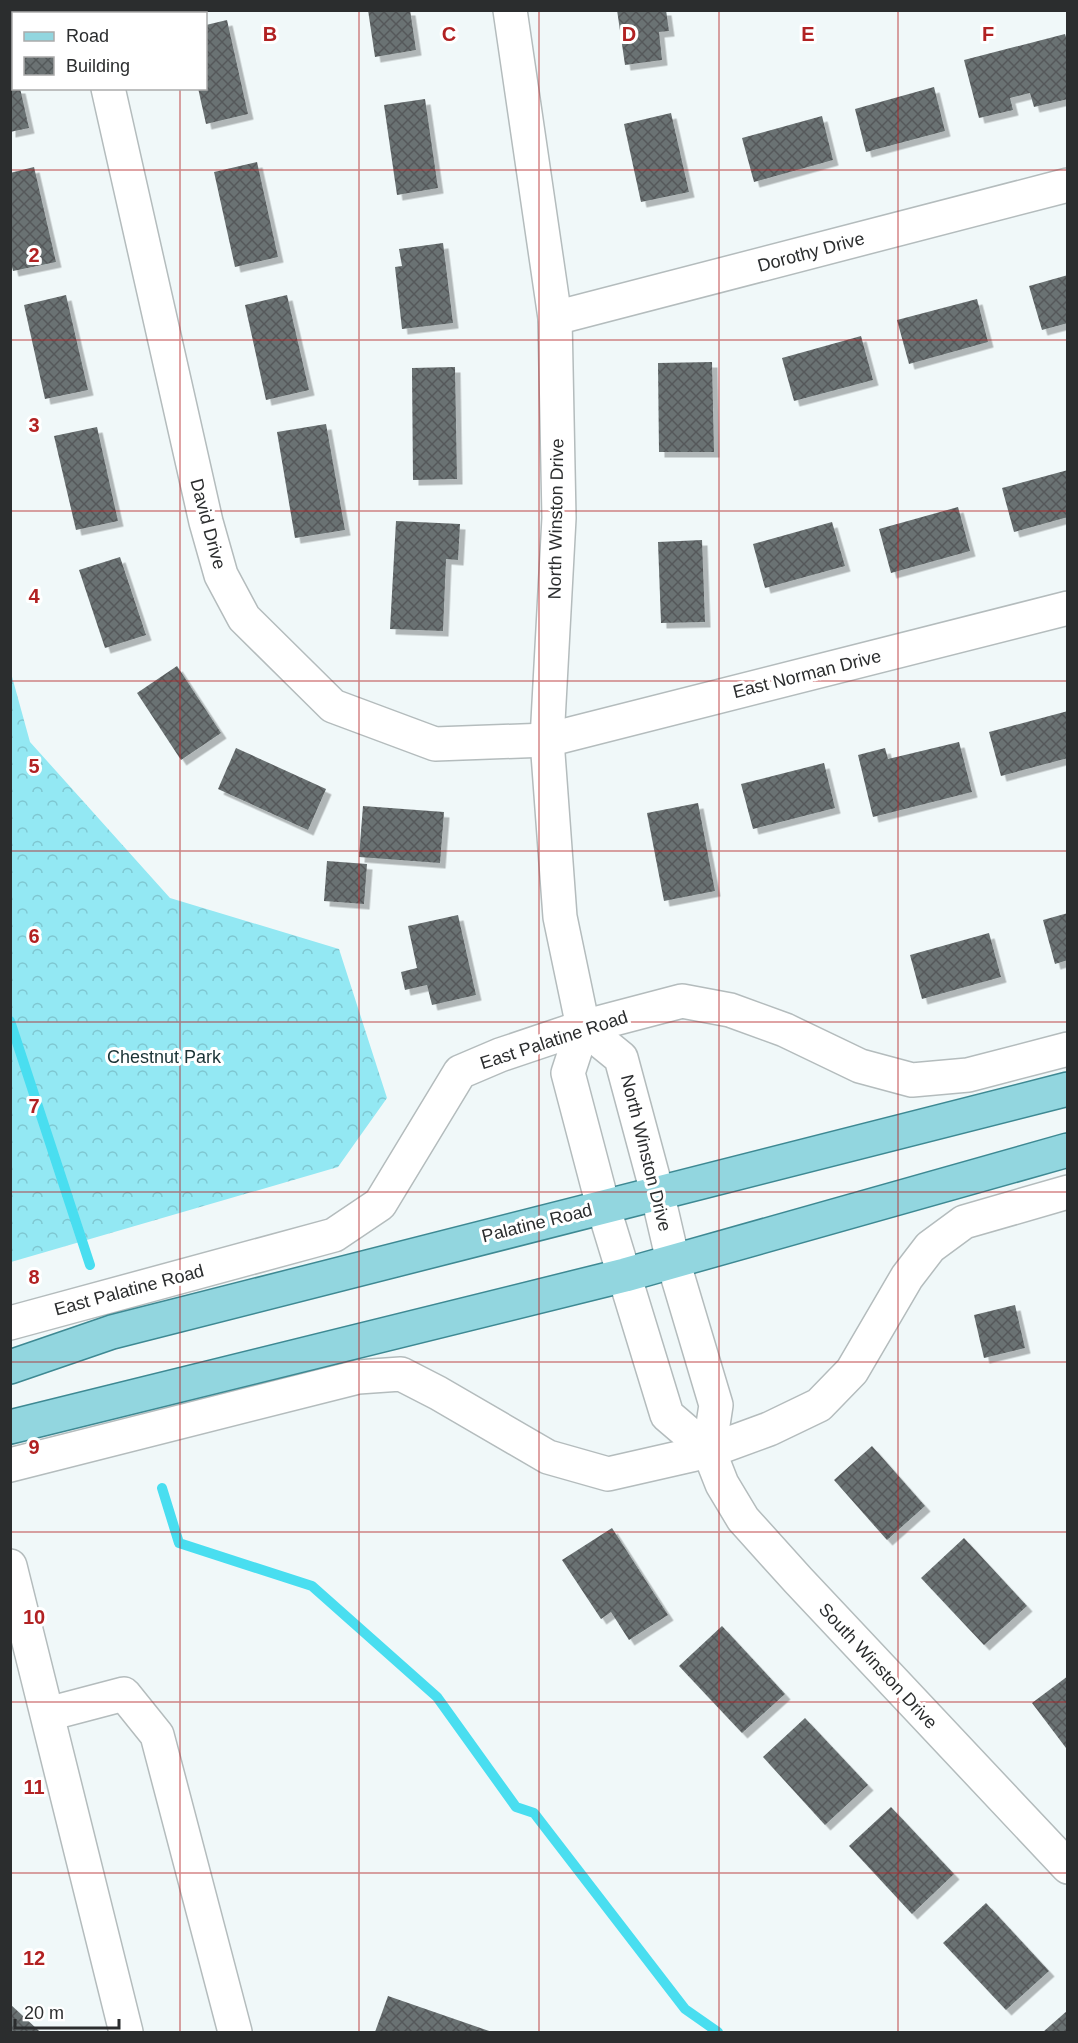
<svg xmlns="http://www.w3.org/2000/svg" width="1078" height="2043" font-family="Helvetica,sans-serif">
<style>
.forest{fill:url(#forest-crowns)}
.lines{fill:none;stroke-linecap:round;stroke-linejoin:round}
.stream{stroke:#49def0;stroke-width:10}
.building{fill:url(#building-cross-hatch);filter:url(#shadow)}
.minor-casing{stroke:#b4bcbd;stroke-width:36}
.major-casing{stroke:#3e8993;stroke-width:36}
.minor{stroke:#fff;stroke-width:33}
.major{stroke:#92d6df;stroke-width:33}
.grid{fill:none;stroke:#b12122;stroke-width:1.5;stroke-opacity:0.55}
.labels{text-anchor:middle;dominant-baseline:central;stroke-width:6;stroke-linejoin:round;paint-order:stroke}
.street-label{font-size:18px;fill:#2b2d2e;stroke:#fff}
.park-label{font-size:18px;fill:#1a3336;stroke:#fff}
.grid-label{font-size:20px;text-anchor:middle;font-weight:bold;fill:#b12122;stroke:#fff;stroke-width:6;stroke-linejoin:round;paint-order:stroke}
</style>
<defs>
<pattern id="forest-crowns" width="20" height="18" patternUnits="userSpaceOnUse" patternTransform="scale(1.5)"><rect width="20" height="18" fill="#93e8f3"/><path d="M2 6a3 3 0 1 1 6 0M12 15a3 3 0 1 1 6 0" fill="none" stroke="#7fc7d1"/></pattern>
<pattern id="building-cross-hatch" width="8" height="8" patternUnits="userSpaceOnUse" patternTransform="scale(1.5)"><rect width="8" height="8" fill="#6b7273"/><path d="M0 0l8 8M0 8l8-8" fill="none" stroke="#54595a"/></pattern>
<filter id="shadow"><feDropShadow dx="5.5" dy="5.5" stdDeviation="0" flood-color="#0004"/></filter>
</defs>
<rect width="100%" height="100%" fill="#f0f8f9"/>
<polygon class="forest" points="11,673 30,742 170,898 339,949 387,1098 338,1167 11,1262"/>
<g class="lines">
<g class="stream">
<polyline points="10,1021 90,1265"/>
<polyline points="162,1488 179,1543 312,1586 437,1697 516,1807 534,1813 685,2009 718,2032"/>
</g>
</g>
<g class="building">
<polygon points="368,10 410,10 416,50 375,57"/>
<polygon points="617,10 666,10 669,31 659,32 662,60 625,65"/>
<polygon points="227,20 248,114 206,124 198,88 206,88 206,25"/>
<polygon points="1065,34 1068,43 1068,99 1034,107 1030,93 1010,98 1013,110 979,118 964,60"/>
<polygon points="10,49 14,58 14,88 20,88 29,128 10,132"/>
<polygon points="934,87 945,131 866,152 855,109"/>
<polygon points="425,99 438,188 397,195 384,105"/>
<polygon points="671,113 689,192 641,202 624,124"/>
<polygon points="822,116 833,160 754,182 742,138"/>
<polygon points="257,162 278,257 235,267 214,172"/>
<polygon points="34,167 56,262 13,271 10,259 10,173"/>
<polygon points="443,243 453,323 402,329 395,267 402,266 399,249"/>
<polygon points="1068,275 1068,323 1042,330 1029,286"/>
<polygon points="66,295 88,390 45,399 24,305"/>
<polygon points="287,295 309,390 266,400 245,305"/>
<polygon points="977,299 988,342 909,364 897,320"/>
<polygon points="861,336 873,380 794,401 782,358"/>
<polygon points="712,362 714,452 659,452 658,363"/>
<polygon points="455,367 457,479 413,480 412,368"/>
<polygon points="326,424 345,530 295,538 277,432"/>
<polygon points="97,427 118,521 76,530 54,436"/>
<polygon points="1068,470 1068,517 1014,532 1002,488"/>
<polygon points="958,507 970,551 891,573 879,529"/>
<polygon points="396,521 460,524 458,560 446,559 443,631 390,629"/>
<polygon points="832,522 845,566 765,588 753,544"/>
<polygon points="702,540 705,622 661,623 658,542"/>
<polygon points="120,557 146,635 105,648 79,570"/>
<polygon points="177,666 221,733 181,760 137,693"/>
<polygon points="1068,711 1068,758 1001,776 989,732"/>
<polygon points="959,742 972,792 873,817 858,755 885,748 888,759"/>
<polygon points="236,748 326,789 308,830 218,789"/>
<polygon points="824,763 835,808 753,829 741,784"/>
<polygon points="698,803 715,891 664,901 647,813"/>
<polygon points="363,806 444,812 440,863 359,857"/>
<polygon points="327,861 367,864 364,904 324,901"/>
<polygon points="1068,913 1068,960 1055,964 1043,920"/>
<polygon points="458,915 476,995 432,1005 427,985 405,990 401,972 417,968 408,926"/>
<polygon points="989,933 1001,977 922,999 910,955"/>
<polygon points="1015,1305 1025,1348 984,1358 974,1315"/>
<polygon points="872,1446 925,1506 887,1540 834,1480"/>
<polygon points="612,1528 668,1615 629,1640 611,1612 601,1619 562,1560"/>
<polygon points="964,1538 1027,1606 984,1645 921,1578"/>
<polygon points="722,1626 785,1694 742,1733 679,1666"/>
<polygon points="1068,1676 1068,1747 1066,1748 1032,1703"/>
<polygon points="805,1718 868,1785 825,1825 763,1757"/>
<polygon points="891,1807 954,1874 912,1914 849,1846"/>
<polygon points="986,1903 1049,1971 1006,2010 943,1943"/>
<polygon points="388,1996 492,2032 375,2032"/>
<polygon points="10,2004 39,2031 37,2032 10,2032"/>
<polygon points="1068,2010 1068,2032 1043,2032"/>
</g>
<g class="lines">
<defs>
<g id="minor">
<polyline points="90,10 91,14"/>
<polyline points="510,10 555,318 559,518 547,740 560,917 583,1027 568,1073 603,1206 667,1415 709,1451 722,1484 743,1519 798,1580 1068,1867"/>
<polyline points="108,88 206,522 221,575 244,618 333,706 435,744 547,740 1068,608"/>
<polyline points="555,318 1068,185"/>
<polyline points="583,1027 621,1058 657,1192 673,1261 716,1405 709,1451"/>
<polyline points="10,1323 334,1235 380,1204 460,1072 500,1055 583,1027 682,1001 730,1010 785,1030 860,1066 912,1080 968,1075 1068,1049"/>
<polyline points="10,1465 358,1377 401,1374 438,1393 548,1457 608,1474 709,1451 769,1429 819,1405 852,1371 907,1277 930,1247 964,1222 1068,1192"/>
<polyline points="10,1566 126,2032"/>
<polyline points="48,1714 124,1694 157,1735 235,2032"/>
</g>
<g id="major">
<polyline points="10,1367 112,1332 1068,1089"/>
<polyline points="10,1427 625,1275 1068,1150"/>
</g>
</defs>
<use href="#minor" class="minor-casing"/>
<use href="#major" class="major-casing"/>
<use href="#minor" class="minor"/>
<use href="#major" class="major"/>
</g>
<path class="grid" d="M180,10V14M359,10V2032M539,10V2032M719,10V2032M898,10V2032M180,88V2032M10,170H1068M10,340H1068M10,511H1068M10,681H1068M10,851H1068M10,1022H1068M10,1192H1068M10,1362H1068M10,1532H1068M10,1702H1068M10,1873H1068"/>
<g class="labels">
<g class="street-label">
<text transform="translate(811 252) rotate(-15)">Dorothy Drive</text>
<text transform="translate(556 519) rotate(-89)">North Winston Drive</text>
<text transform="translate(208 524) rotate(75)">David Drive</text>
<text transform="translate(807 674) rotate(-14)">East Norman Drive</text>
<text transform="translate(554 1040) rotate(-18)">East Palatine Road</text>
<text transform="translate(646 1153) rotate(76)">North Winston Drive</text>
<text transform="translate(537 1223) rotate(-14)">Palatine Road</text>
<text transform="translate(129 1290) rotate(-15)">East Palatine Road</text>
<text transform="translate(878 1666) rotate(47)">South Winston Drive</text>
</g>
<g class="park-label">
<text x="164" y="1057">Chestnut Park</text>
</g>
</g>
<g class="grid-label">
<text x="270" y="41">B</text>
<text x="449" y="41">C</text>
<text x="629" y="41">D</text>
<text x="808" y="41">E</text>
<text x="988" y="41">F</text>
<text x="34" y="262">2</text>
<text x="34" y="432">3</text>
<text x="34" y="603">4</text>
<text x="34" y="773">5</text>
<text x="34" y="943">6</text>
<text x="34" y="1113">7</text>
<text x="34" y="1284">8</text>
<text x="34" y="1454">9</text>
<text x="34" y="1624">10</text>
<text x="34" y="1794">11</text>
<text x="34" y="1965">12</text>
</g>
<rect width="1078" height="2043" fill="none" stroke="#2b2d2e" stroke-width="24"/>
<rect x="12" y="12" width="195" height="78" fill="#ffffff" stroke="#aaabab" stroke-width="1.5"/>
<rect x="24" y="32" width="30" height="9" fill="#92d6df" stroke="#aaabab" stroke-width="1.5"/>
<text x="66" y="42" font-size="18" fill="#2b2d2e">Road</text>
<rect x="24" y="57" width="30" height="18" fill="url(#building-cross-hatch)" stroke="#aaabab" stroke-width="1.5"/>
<text x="66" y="72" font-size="18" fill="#2b2d2e">Building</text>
<path d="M15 2019v9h104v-9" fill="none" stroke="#2b2d2e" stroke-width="3"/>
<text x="24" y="2019" font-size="18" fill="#2b2d2e" stroke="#ffffff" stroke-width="4.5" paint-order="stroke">20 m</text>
</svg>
